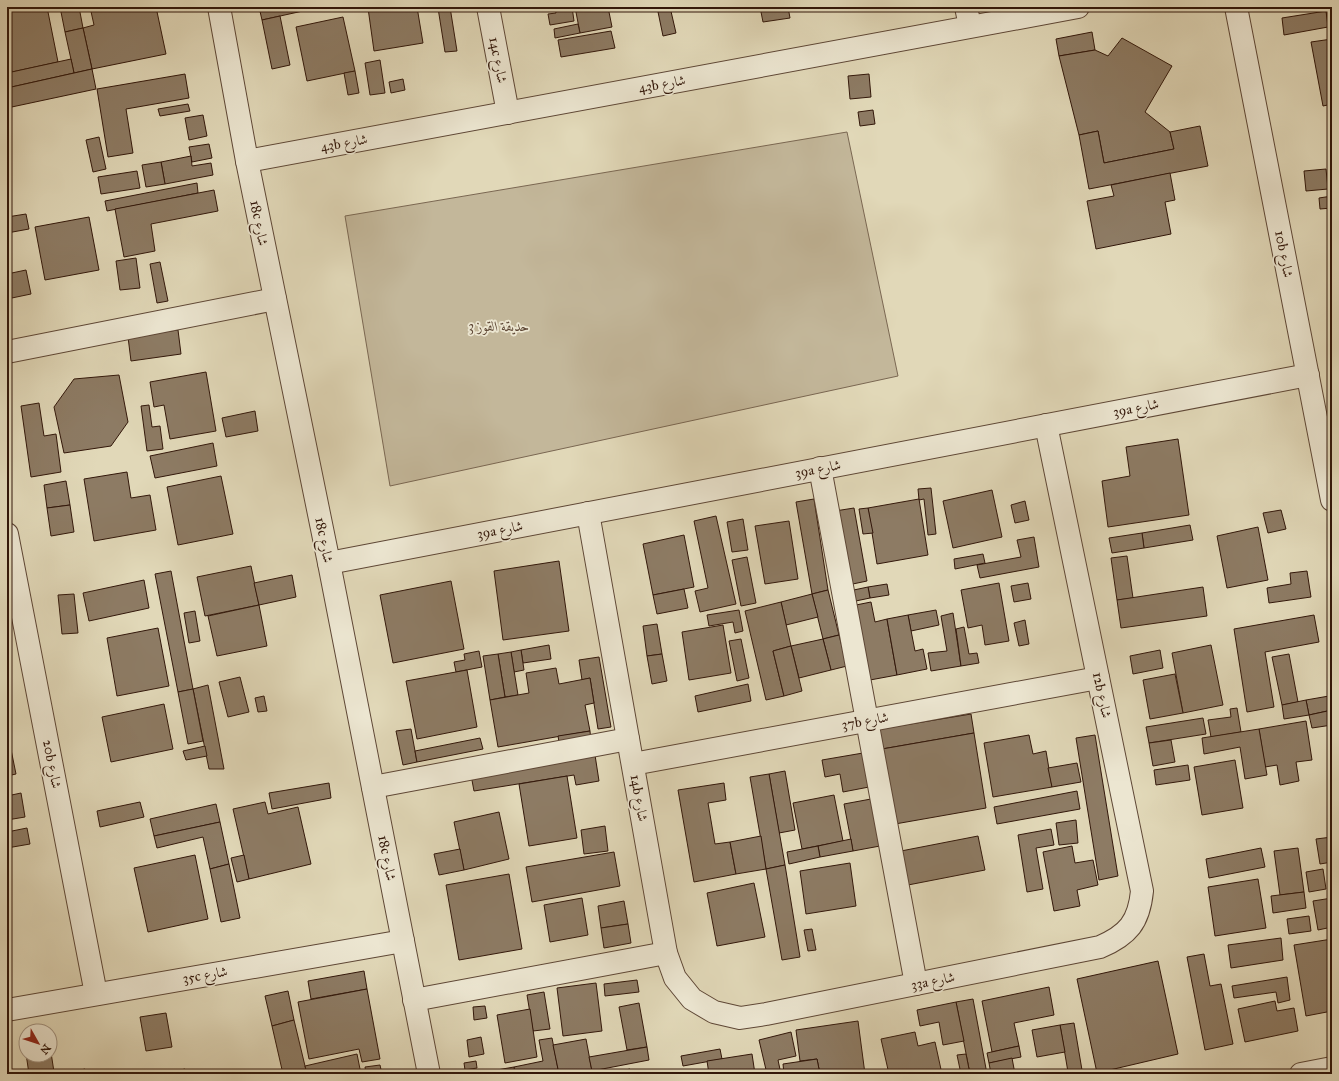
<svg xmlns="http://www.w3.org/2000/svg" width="1339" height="1081" font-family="'IM FELL Great Primer',Amiri,serif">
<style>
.green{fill:#c3b79a;stroke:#7a6752}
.building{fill:#8d7b64;stroke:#32170a}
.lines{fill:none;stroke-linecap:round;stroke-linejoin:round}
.minor-casing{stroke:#5e4736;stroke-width:24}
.minor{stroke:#ece6d1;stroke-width:22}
.labels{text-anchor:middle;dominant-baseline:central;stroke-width:3.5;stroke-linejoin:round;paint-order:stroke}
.street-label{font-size:14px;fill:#32170a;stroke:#ece6d1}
.park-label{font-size:14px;font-style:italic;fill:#5e4735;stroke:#ece6d1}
</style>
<rect width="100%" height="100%" fill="#e1d8b8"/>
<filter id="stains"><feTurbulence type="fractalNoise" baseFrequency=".005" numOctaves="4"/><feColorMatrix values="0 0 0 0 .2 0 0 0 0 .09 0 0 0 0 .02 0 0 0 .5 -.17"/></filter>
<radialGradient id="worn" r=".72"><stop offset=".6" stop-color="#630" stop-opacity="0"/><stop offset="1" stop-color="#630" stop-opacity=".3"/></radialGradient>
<polygon class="green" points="847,132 898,376 390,486 345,216"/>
<g class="building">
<polygon points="7,7 47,7 58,62 12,72 7,50"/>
<polygon points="60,7 79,7 83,28 65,32"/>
<polygon points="90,7 156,7 166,54 92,69 83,28 94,25"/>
<polygon points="259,7 321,7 262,20"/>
<polygon points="373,7 417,7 423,43 374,51 368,8"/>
<polygon points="426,7 450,7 457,51 445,52 438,8 427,10"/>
<polygon points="555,7 572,7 574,21 550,25 548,14 556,13"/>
<polygon points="575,7 608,7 612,27 580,33"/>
<polygon points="657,7 670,7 676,33 663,36"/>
<polygon points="760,7 788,7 790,18 763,22"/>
<polygon points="1332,10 1332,27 1328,27 1326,11"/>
<polygon points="1326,11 1328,27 1284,35 1282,18"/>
<polygon points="280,16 290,65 272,69 262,20"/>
<polygon points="343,17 355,71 307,81 296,27"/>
<polygon points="578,24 580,33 555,38 554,29"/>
<polygon points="83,28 92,69 74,73 65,32"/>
<polygon points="611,31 615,48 561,57 558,40"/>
<polygon points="1092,32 1095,50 1059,56 1056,39"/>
<polygon points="1122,38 1172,66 1145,112 1170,132 1174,149 1104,163 1098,131 1079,135 1059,56 1095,50 1108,56"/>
<polygon points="1332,39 1332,104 1323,106 1311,42"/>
<polygon points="71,59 74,73 7,88 7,73"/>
<polygon points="380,60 385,93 370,95 365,63"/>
<polygon points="92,69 96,89 7,108 7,88"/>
<polygon points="355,71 359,93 348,95 344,73"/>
<polygon points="185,74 189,98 126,109 133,153 108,157 97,89"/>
<polygon points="869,74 871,97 850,99 848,76"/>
<polygon points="403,79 405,90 391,93 389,82"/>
<polygon points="188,104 190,111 160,116 158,109"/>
<polygon points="873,110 875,124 860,126 858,112"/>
<polygon points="203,115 207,136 189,140 185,118"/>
<polygon points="1332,125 1332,141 1329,126"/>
<polygon points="1200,126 1208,166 1089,189 1079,135 1098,131 1104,163 1174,149 1170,132"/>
<polygon points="99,137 106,169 93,172 86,140"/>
<polygon points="209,144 212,158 192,162 189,147"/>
<polygon points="191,156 192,166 211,163 213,175 165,184 161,162"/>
<polygon points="161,162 165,184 146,187 142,165"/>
<polygon points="1326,169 1328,189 1306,191 1304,171"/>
<polygon points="137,171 140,188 101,194 98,177"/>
<polygon points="1170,173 1175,200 1165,202 1171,234 1096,249 1087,201 1114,196 1111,185"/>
<polygon points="197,183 198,193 107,211 105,201"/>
<polygon points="214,190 218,211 151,224 155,251 124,257 115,209"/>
<polygon points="1332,196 1332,208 1320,209 1319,198"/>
<polygon points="26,214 29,229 7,233 7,217"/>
<polygon points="89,217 99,270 45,280 35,227"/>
<polygon points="136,258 140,288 120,290 116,261"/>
<polygon points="160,262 168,301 157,303 150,264"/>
<polygon points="26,270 31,294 7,299 7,274"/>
<polygon points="178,330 181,354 131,361 128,337"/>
<polygon points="206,372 216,431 170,439 164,405 154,407 150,382"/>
<polygon points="119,375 128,422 111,446 64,453 54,407 74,379"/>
<polygon points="39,403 44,436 56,434 61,472 31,477 21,406"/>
<polygon points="149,405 152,427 160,426 163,449 147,451 141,406"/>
<polygon points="255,411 258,431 226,437 222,418"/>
<polygon points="1178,439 1189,515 1108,527 1102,481 1130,476 1126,447"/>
<polygon points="213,443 217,466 155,478 150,456"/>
<polygon points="127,472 131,498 150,495 156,530 94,541 84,479"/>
<polygon points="221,476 233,534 178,545 167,487"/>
<polygon points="66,481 70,505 47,508 44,485"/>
<polygon points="931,488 936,534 928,535 924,499 919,500 918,489"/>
<polygon points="992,490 1002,537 953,548 943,501"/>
<polygon points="814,499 828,590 812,594 796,502"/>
<polygon points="919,499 928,555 877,564 868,508"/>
<polygon points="1025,501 1029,520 1015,523 1011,505"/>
<polygon points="70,505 74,532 51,536 47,508"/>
<polygon points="854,508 867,581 848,585 835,511"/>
<polygon points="868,508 873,533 863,534 859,509"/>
<polygon points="1281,510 1286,529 1268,533 1263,513"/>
<polygon points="716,516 736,604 700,612 695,591 708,588 694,521"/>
<polygon points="743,519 748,550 732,552 727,522"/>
<polygon points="789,521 798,579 765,584 755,526"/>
<polygon points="1190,525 1193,540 1144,548 1142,533"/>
<polygon points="1258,527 1268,580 1227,588 1217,536"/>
<polygon points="1142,533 1144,548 1112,553 1109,538"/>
<polygon points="684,535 694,587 653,595 643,544"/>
<polygon points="1034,537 1039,567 980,578 977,565 1021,557 1017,540"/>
<polygon points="983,554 985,563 955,569 954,559"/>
<polygon points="1127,556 1133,598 1117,600 1111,558"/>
<polygon points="747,557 756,603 741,606 732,560"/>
<polygon points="559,561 569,631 503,640 494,571"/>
<polygon points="251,566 259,605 205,616 197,577"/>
<polygon points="171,571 193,689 178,692 155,574"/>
<polygon points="1307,571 1311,597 1269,603 1267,588 1291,584 1290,573"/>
<polygon points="292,575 296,597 259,605 254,583"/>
<polygon points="144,580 149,608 89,621 83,593"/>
<polygon points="451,581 464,649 393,663 380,595"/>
<polygon points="999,583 1009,641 985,645 982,625 968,628 961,590"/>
<polygon points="1028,583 1031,599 1014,602 1011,586"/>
<polygon points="887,584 889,595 870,598 868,587"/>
<polygon points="868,587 870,598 851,602 849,591"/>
<polygon points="1203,587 1207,616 1121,628 1117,600"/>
<polygon points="684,589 688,608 657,614 653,595"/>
<polygon points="828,590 839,635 823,639 812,594"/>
<polygon points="74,594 78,633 62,634 58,595"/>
<polygon points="812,594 818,617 786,625 781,602"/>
<polygon points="781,602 791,646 773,651 784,696 766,700 745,611"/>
<polygon points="871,602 875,622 887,619 897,675 870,680 856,605"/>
<polygon points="259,605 267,646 217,656 208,616"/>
<polygon points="739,610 743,631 735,633 733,622 709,626 707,615"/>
<polygon points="936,610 939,625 911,631 908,615"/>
<polygon points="195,611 200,641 189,643 184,613"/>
<polygon points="953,613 961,666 931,671 928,653 947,651 941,616"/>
<polygon points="908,615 915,651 923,649 927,669 897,675 887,619"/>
<polygon points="1314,615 1319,642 1265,652 1274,707 1247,712 1234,629"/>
<polygon points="1025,620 1029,644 1019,646 1014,623"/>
<polygon points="657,624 662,654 647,656 643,626"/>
<polygon points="723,625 731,673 689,680 682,632"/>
<polygon points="964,627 969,654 977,653 979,663 961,666 956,629"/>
<polygon points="158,628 169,686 117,696 107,638"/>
<polygon points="839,635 847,666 831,670 823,639"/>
<polygon points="741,639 749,678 737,681 729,641"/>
<polygon points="823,639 831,670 799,678 791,646"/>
<polygon points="549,645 551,659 523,663 521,650"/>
<polygon points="1211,645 1223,705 1183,713 1172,653"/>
<polygon points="791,646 802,691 784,696 773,651"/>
<polygon points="521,650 524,670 514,672 511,652"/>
<polygon points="1160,650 1163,668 1133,674 1130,656"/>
<polygon points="479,651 482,667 456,672 454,662 465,660 464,654"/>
<polygon points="511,652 518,695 505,697 498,654"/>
<polygon points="498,654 505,697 490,700 483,656"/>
<polygon points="662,654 667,681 652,684 647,656"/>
<polygon points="1289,654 1298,702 1282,705 1272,657"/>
<polygon points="599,657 611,727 598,729 590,678 582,680 579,660"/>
<polygon points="556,668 559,684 590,678 594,703 585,705 590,731 498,747 490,700 529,693 526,673"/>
<polygon points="467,670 477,727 417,739 406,681"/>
<polygon points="1175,674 1183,713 1150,719 1143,680"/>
<polygon points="240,677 249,712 228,717 219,682"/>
<polygon points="748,684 751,701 698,712 695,696"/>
<polygon points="208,685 224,769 209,769 193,689"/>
<polygon points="193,689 203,741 188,744 178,692"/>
<polygon points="264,696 267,711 258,712 255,698"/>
<polygon points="1329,696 1332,710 1309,715 1306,700"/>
<polygon points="1306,700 1309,715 1284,719 1282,705"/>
<polygon points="164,704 173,749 111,762 102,717"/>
<polygon points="1237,708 1241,732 1211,737 1208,720 1231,717 1230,709"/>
<polygon points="1332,710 1332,725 1312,728 1309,715"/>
<polygon points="971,714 974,733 882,749 880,729"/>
<polygon points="1203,718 1206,734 1149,743 1146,727"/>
<polygon points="1306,721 1312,760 1296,762 1299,781 1280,785 1277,765 1265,767 1259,729"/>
<polygon points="411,729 417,762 403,765 396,731"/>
<polygon points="1259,729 1267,775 1245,779 1240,747 1204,754 1202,738"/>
<polygon points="7,730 16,774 7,776"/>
<polygon points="590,731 591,742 560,748 558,736"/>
<polygon points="974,733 986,808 895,824 882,749"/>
<polygon points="1029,735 1033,754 1046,751 1052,787 993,797 984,743"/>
<polygon points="1095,735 1118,876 1099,880 1076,738"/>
<polygon points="480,738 483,749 417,762 415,751"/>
<polygon points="1171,740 1175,762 1153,766 1149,743"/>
<polygon points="205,746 207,756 186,760 183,751"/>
<polygon points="863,753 869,787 843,792 840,774 825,777 822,760"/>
<polygon points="595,755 599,781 576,785 574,775 474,791 471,775"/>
<polygon points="1235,760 1243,808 1202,815 1194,767"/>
<polygon points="1077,763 1081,782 1052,787 1048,768"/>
<polygon points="1188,765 1190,780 1156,785 1154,770"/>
<polygon points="785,771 795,830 779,833 769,774"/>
<polygon points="769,774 785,865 766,869 750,777"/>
<polygon points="567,776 577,838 529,846 519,784"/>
<polygon points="329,783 331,798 272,809 269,793"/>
<polygon points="724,783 726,800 708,803 715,844 730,842 736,874 694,882 678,790"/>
<polygon points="1077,791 1080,809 997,824 994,807"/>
<polygon points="21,793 25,817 7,820 7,796"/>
<polygon points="834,795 843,841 802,849 793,803"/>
<polygon points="871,799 880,846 853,851 844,804"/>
<polygon points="140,802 144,817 100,827 97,811"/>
<polygon points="265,802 268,814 298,807 311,864 249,879 233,809"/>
<polygon points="216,804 220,822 154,836 150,819"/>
<polygon points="499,812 509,859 464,870 454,822"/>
<polygon points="1076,820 1078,843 1059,845 1056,823"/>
<polygon points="220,822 229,864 210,869 203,837 157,848 154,836"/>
<polygon points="605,826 608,851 584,854 581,830"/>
<polygon points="27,828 30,844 7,848 7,832"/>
<polygon points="1051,829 1054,845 1036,848 1043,889 1027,892 1018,835"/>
<polygon points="761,836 766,869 736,874 730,842"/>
<polygon points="978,836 985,870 908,885 901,851"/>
<polygon points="1332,837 1332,862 1320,864 1316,839"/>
<polygon points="851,839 853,851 820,857 818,846"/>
<polygon points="818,846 820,857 789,864 787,852"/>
<polygon points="1072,846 1075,863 1093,860 1098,885 1077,890 1080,906 1054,911 1043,852"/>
<polygon points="1261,848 1265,867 1209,878 1206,859"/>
<polygon points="1298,848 1304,892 1280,895 1274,851"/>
<polygon points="460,849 464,870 439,875 434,854"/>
<polygon points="614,852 620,886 532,902 526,867"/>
<polygon points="195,855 208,919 148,932 134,868"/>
<polygon points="244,855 249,879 237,882 231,858"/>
<polygon points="850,863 856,906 806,914 800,871"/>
<polygon points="229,864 240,918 221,922 210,869"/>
<polygon points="785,865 800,957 782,960 766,869"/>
<polygon points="1323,869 1326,889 1309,892 1306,872"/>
<polygon points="509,874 522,949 459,960 446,885"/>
<polygon points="1258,879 1266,928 1215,936 1208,887"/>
<polygon points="754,883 765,937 717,946 707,893"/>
<polygon points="1304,892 1306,908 1273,913 1271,896"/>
<polygon points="582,898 588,935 550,942 544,905"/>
<polygon points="1332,898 1332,927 1318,930 1313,901"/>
<polygon points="624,901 628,924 601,928 598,906"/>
<polygon points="1309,916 1311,931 1289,934 1287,919"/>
<polygon points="628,924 631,943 604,948 601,928"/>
<polygon points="812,929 816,950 808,951 804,930"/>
<polygon points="1281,938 1283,960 1231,968 1228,945"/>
<polygon points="1332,939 1332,1011 1306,1016 1294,945"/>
<polygon points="1204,954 1210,986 1221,984 1233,1044 1205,1050 1187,957"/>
<polygon points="1158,961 1178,1054 1097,1073 1077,979"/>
<polygon points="364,971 367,989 311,999 308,981"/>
<polygon points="1287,977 1290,1000 1278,1003 1276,992 1234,998 1232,986"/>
<polygon points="637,980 639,992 605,996 604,984"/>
<polygon points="596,983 602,1031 563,1036 557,988"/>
<polygon points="1049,987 1054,1015 1014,1023 1019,1046 992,1052 982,1001"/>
<polygon points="367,989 380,1059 362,1062 359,1049 309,1059 298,1002"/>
<polygon points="288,991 294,1020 272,1026 265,996"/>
<polygon points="544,992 550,1029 533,1031 527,995"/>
<polygon points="973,999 987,1074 970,1074 956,1002"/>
<polygon points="1275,1001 1277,1011 1294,1008 1298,1031 1245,1042 1238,1009"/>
<polygon points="956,1002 964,1041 943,1045 939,1022 920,1026 917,1010"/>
<polygon points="639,1003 647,1047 627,1050 619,1007"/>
<polygon points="485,1006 487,1018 474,1020 473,1007"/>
<polygon points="530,1009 537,1057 505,1063 497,1015"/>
<polygon points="166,1013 172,1047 146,1051 140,1017"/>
<polygon points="294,1020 305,1066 307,1074 283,1074 272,1026"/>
<polygon points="858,1021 865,1074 820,1074 817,1059 800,1061 796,1030"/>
<polygon points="1074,1023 1082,1070 1068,1072 1060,1025"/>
<polygon points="1060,1025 1065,1052 1037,1057 1032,1030"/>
<polygon points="791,1032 796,1056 778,1060 781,1074 767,1074 759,1040"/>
<polygon points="915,1032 918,1046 935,1042 942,1074 889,1074 881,1039"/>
<polygon points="481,1037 484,1054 469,1057 467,1040"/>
<polygon points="552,1038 559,1074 515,1074 514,1067 543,1061 539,1040"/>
<polygon points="26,1039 26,1055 50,1055 50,1046 54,1072 40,1074 29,1074 24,1040"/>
<polygon points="586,1039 592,1071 577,1074 559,1074 553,1045"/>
<polygon points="1019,1046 1021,1057 989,1063 987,1053"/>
<polygon points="647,1047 649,1060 592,1071 589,1057"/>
<polygon points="720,1049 722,1059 683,1066 681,1056"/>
<polygon points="357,1054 361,1074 307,1074 305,1066"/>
<polygon points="752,1054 755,1074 709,1074 707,1061"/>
<polygon points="966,1054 970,1074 961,1074 957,1055"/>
<polygon points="1012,1058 1015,1074 991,1074 989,1063"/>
<polygon points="817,1059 820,1074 784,1074 783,1064"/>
<polygon points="476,1061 477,1068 465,1070 464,1063"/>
<polygon points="380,1065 382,1074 366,1074 365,1067"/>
<polygon points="514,1067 515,1074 474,1074"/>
<polygon points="85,1069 86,1074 64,1074"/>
<polygon points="185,1069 186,1074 162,1074"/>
<polygon points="630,1069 631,1074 604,1074"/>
</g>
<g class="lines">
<defs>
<g id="minor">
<polyline points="219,7 247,161 329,563 429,1074"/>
<polyline points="488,7 508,113"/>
<polyline points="966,7 970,26"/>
<polyline points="1236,7 1332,500"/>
<polyline points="247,161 1078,7"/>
<polyline points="7,352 275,299"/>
<polyline points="820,468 916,984"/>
<path d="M588,513L666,953L675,978L692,999L714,1012L740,1018L766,1014L1100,947C1128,935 1139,922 1142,891L1046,425"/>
<polyline points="7,534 96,994"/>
<polyline points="329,563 1308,375"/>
<polyline points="633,764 1098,678"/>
<polyline points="373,787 628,739"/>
<polyline points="414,1000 666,953"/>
<polyline points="7,1010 403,941"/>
<polyline points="1301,1074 1332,1068"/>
</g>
</defs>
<use href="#minor" class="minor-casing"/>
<use href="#minor" class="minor"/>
</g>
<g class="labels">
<g class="street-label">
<text transform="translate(498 60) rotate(79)">14c شارع</text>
<text transform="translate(662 84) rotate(-10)">43b شارع</text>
<text transform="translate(344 143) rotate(-10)">43b شارع</text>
<text transform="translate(259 223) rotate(79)">18c شارع</text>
<text transform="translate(1284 254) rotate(79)">10b شارع</text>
<text transform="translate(1136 408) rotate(-11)">39a شارع</text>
<text transform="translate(818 469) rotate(-11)">39a شارع</text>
<text transform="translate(500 530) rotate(-11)">39a شارع</text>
<text transform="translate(324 540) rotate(79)">18c شارع</text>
<text transform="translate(1102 695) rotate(78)">12b شارع</text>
<text transform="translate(865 721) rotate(-10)">37b شارع</text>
<text transform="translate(52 764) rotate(79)">20b شارع</text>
<text transform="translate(639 798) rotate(80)">14b شارع</text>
<text transform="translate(387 858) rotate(79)">18c شارع</text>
<text transform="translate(205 975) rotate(-10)">35c شارع</text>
<text transform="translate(933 981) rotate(-11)">33a شارع</text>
</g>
<g class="park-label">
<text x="499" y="326">حديقة القوز 3</text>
</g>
</g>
<rect width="1339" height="1081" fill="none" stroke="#e1d8b8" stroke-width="24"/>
<rect x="8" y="8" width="1323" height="1065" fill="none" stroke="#32170a" stroke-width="2"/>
<rect x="12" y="12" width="1315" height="1057" fill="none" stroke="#32170a"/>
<g transform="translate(38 1043) rotate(129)"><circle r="19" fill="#ece6d1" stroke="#a29381"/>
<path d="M0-3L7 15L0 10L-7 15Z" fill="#8f2418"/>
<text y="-6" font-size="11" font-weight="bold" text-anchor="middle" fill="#32170a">N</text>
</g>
<rect width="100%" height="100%" filter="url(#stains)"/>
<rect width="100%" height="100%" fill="url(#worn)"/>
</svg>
